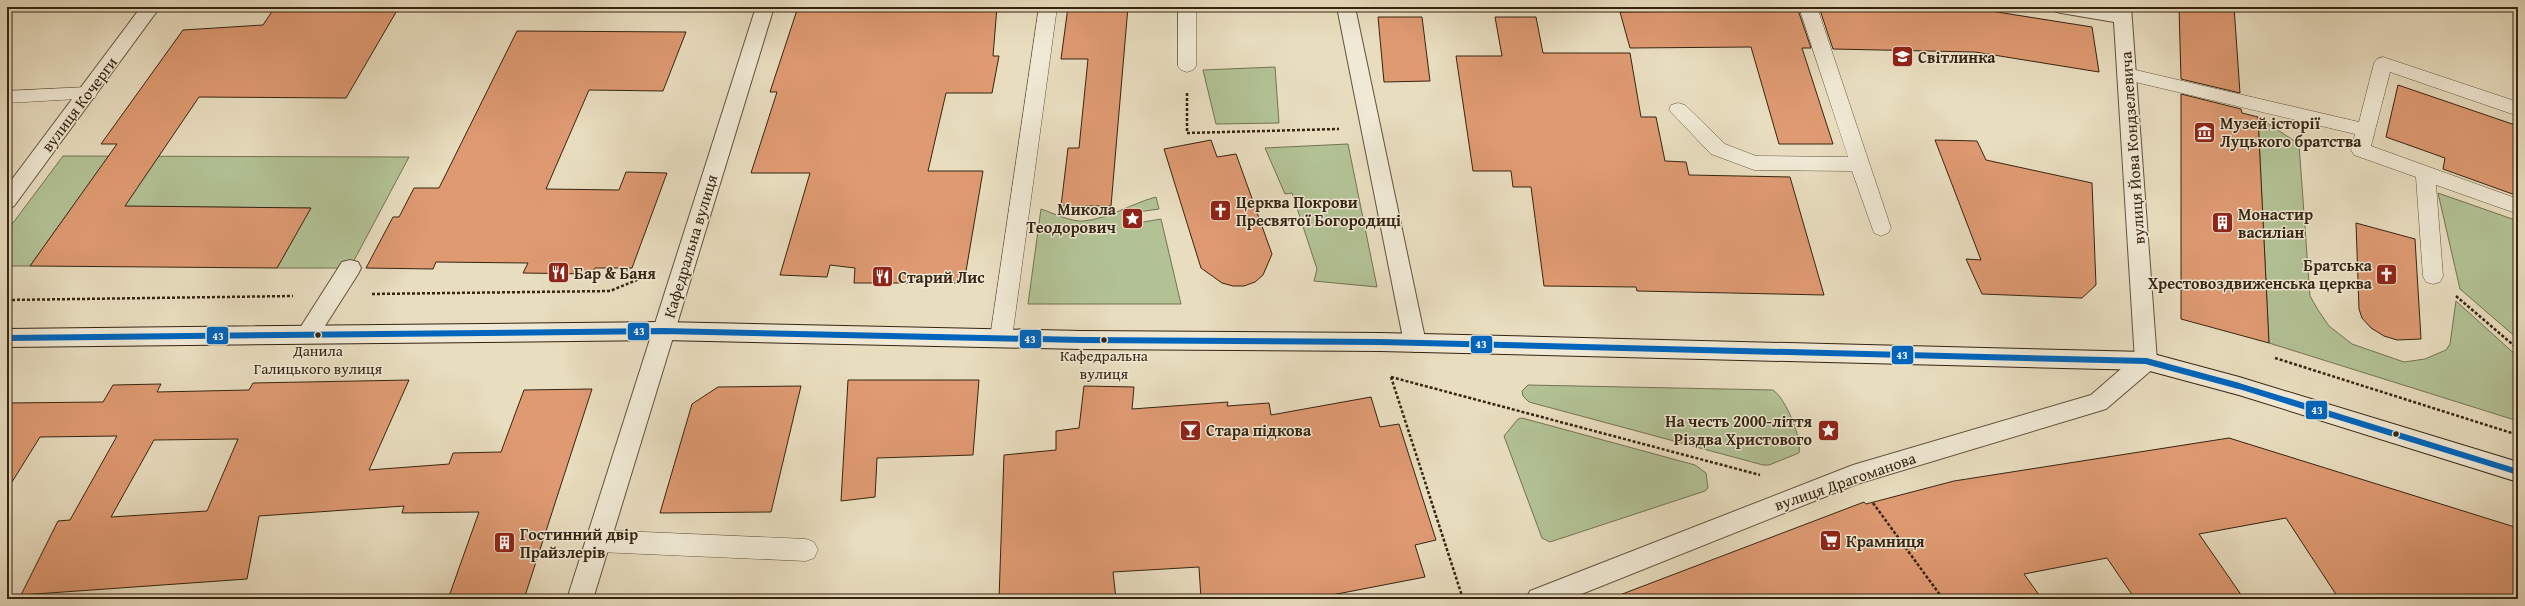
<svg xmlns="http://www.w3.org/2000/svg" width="2525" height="606" font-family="'Gentium Book Plus',serif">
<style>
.green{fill:#b2c295;stroke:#747353}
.building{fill:#df9a72;stroke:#362411;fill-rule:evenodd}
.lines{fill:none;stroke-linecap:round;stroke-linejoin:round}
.service-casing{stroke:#62523c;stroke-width:1}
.pedestrian-casing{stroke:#62523c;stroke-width:2}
.minor-casing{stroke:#62523c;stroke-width:2}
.secondary-casing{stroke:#362411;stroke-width:2}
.path{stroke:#362411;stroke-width:2.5;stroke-dasharray:3 2;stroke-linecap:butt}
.service{fill:#f0e9d5;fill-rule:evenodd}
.pedestrian{fill:#f0e9d5;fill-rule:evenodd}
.minor{fill:#f0e9d5;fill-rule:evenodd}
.secondary{fill:#f0e9d5;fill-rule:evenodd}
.bus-1-casing{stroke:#f0e9d5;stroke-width:9}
.bus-1{stroke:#0065bd;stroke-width:6}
.bus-dot{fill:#362411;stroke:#f0e9d5;stroke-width:1.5}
.labels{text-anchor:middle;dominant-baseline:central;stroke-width:3;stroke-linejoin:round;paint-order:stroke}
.bus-label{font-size:15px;fill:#362411;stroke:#f0e9d5}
.poi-label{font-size:16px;font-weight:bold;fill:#362411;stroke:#f0e9d5;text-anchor:start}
.street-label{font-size:16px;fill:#362411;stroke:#f0e9d5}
.line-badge{stroke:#f0e9d5;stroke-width:1.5}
.badge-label{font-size:11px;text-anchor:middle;font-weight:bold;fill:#fff}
</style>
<rect width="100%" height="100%" fill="#e8ddbf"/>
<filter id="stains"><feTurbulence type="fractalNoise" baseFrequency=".005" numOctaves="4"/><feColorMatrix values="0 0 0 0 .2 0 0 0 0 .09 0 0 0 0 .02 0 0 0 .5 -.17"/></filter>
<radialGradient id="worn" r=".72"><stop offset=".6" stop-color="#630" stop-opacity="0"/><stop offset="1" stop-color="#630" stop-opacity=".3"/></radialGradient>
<g class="green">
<polygon points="1275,67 1279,123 1216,124 1203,70"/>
<polygon points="2258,117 2299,144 2310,296 2318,310 2329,326 2352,344 2404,362 2425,359 2446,350 2450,344 2456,301 2518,357 2518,421 2269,343"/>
<polygon points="1348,144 1377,287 1314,281 1317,269 1292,193 1285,194 1265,148"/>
<polygon points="63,156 409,157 350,268 277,268 310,208 73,206 30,266 7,266 7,231"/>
<polygon points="2438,193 2518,221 2518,339 2460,289"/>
<path d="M1156,197L1159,209L1124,214L1126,225L1161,219L1181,304H1028L1041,209C1053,213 1071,222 1083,221C1109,219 1132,203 1156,197Z"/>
<path d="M1528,385L1773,390C1786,399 1802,438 1799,453L1769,465H1763L1529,402L1523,396L1522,391Z"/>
<polygon points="1522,418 1695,465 1706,473 1708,488 1705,491 1550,542 1542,538 1504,436 1518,419"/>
</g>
<g class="building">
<polygon points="275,7 399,7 346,98 199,97 125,206 311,208 277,268 30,266 117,144 101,144 183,30 263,25"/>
<polygon points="798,7 997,7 993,56 999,56 992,93 946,93 928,171 983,171 964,283 854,283 855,268 830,265 827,277 780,275 810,173 751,173 777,92 770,92"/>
<polygon points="1068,7 1128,7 1111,206 1061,206 1068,148 1079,148 1088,59 1061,59"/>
<polygon points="1841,7 1978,9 2092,27 2099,72 1975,52 1833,49 1820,10 1842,10"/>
<polygon points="2179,7 2234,7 2240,93 2181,79"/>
<polygon points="1798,10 1811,48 1802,48 1833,144 1779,144 1751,47 1630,48 1620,12"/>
<polygon points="1378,17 1422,17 1430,81 1384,82"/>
<polygon points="1495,17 1536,17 1543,53 1630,53 1641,117 1656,117 1665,161 1686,162 1689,175 1790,177 1824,295 1637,291 1636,287 1544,286 1531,187 1513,187 1511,171 1473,171 1456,56 1502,56"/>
<polygon points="517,31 686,32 663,91 589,90 546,189 619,190 626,172 667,173 632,268 595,268 592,274 523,273 528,263 436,262 433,269 366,268 393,217 399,217 414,188 439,188"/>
<polygon points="2398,85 2518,126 2518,196 2443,169 2445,158 2386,137"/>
<polygon points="2181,94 2241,109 2242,113 2258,117 2269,343 2181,319"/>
<polygon points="1211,140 1217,157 1236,154 1272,254 1263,275 1255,282 1244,286 1233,286 1222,283 1201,268 1164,149"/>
<polygon points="1935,140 1977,141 1986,160 2092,183 2096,285 2082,298 1982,294 1966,259 1981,260"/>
<polygon points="2356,223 2415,239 2421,339 2397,340 2384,336 2371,328 2362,318 2359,309"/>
<path d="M409,380L369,470L449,464L453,453L501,452L524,390L592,389L524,599H448L479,512L402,513L404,506L259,516L247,579L21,595L58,521L70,520L117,436L40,437L7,490V403L103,402L113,385L161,384L157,392L249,390L253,383ZM238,439L207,511L111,517L154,440Z"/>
<polygon points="848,380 979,380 973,455 877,458 875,497 841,501"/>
<polygon points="801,386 771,512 660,513 692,404 718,387"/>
<polygon points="1084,386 1134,387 1132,409 1228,402 1227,406 1269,403 1271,415 1371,397 1380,427 1399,424 1436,540 1415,545 1425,577 1311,599 1201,599 1199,567 1113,572 1116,599 999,599 1004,455 1056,450 1056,431 1079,428"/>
<polygon points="2229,438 2518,528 2518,599 2339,599 2286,518 2199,534 2244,599 2135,599 2107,558 2024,574 2042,599 1618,599 1617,596 1864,502 1866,504 1954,481"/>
</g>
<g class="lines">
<defs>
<g id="service">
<polygon points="1039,7 1057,7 1012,338 1009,344 1001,347 993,344 990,338"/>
<polygon points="1178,7 1196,7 1196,66 1193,70 1187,72 1181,70 1178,66"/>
<polygon points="1799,7 1817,7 1891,228 1888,233 1881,236 1874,233 1852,171 1754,170 1711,154 1669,110 1671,105 1678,103 1685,105 1725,144 1756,156 1848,157"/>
<polygon points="2383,57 2518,102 2518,116 2390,72 2371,146 2518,199 2518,214 2436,185 2443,276 2440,282 2433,284 2426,282 2423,276 2416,177 2354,155 2351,150 2355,134 2127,80 2121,78 2118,74 2121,70 2127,68 2359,122 2374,63 2377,59"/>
<polygon points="88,87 95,88 97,93 95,98 7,103 7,91"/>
<polygon points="598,530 806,539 814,542 818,550 814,558 806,561 598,552 590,548 586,541 590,534"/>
</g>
<polygon id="pedestrian" points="2146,352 2154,354 2157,361 2154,368 2106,409 1857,484 1569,599 1526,599 1530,591 1853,465 2091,395 2138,354"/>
<g id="minor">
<polygon points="141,7 160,7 14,206 7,209 7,186"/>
<polygon points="756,7 774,7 593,599 567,599"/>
<polygon points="1337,7 1355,7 1426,343 1423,349 1415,352 1407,349 1404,343"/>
<polygon points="2052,7 2098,7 2113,9 2113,7 2131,7 2157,361 2154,368 2146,370 2138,368 2135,361 2114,22 2061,13 2054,11"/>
<polygon points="350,260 358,262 361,268 358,274 316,340 308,343 300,340 297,334 300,328 342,262"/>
</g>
<polygon id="secondary" points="663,322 1081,331 1380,333 2146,352 2239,377 2518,462 2518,482 2239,395 2146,370 1380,351 1081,349 663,340 7,347 7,329"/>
</defs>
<use href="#service" class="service-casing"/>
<use href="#pedestrian" class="pedestrian-casing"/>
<use href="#minor" class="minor-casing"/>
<use href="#secondary" class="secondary-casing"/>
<g class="path">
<polyline points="1187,93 1187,133 1339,129"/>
<polyline points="372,294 610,291 644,277"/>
<polyline points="2456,296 2518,349"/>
<polyline points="7,300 293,296"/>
<polyline points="2275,358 2518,435"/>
<polyline points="1391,377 1760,475"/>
<polyline points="1391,377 1463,599"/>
<polyline points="1873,503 1943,599"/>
</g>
<use href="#service" class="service"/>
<use href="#pedestrian" class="pedestrian"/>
<use href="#minor" class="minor"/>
<use href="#secondary" class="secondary"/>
<defs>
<polyline id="bus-1" points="7,338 663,331 1081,340 1380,342 2146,361 2239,386 2518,472"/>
</defs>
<use href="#bus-1" class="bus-1-casing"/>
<use href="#bus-1" class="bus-1"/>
</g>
<defs>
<symbol id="school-square" viewBox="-11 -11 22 22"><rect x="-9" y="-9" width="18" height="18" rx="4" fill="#8f2418" stroke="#f0e9d5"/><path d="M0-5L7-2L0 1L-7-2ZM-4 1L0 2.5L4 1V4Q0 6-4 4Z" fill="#fff"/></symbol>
<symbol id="museum-square" viewBox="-11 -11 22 22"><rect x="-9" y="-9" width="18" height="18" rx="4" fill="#8f2418" stroke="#f0e9d5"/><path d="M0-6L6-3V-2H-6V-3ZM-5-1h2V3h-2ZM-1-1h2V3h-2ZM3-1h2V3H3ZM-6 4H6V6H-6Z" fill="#fff"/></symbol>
<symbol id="church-square" viewBox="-11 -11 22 22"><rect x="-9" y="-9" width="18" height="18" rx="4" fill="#8f2418" stroke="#f0e9d5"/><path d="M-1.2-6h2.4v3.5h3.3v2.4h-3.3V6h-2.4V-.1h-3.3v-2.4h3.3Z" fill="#fff"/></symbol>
<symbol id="sight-square" viewBox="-11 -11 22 22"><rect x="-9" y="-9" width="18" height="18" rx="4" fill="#8f2418" stroke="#f0e9d5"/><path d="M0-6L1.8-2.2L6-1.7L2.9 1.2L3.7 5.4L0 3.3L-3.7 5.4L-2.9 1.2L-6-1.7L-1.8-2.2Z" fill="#fff"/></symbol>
<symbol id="building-square" viewBox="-11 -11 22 22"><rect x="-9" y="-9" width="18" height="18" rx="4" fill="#8f2418" stroke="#f0e9d5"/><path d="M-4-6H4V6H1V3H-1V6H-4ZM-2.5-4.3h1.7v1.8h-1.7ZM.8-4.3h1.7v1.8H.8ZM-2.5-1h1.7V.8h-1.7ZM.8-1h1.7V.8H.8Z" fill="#fff"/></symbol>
<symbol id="restaurant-square" viewBox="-11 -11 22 22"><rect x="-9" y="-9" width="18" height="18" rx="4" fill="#8f2418" stroke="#f0e9d5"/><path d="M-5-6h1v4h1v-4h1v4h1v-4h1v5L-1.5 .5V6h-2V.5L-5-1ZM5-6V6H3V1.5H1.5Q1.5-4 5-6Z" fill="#fff"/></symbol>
<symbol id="bar-square" viewBox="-11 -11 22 22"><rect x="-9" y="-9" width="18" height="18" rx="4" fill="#8f2418" stroke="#f0e9d5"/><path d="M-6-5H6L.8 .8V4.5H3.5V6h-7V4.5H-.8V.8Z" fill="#fff"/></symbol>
<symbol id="supermarket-square" viewBox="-11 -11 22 22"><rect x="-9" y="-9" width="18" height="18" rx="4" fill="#8f2418" stroke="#f0e9d5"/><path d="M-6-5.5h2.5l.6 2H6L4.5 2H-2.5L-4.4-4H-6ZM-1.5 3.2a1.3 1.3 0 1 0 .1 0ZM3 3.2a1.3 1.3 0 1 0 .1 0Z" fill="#fff"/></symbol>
</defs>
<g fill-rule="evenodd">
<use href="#school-square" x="1890" y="44" width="25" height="25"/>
<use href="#museum-square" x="2192" y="120" width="25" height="25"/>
<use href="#church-square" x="1208" y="198" width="25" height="25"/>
<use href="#sight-square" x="1120" y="206" width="25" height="25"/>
<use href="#building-square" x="2210" y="210" width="25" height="25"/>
<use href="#restaurant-square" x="546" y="260" width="25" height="25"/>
<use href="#church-square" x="2374" y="262" width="25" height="25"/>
<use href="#restaurant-square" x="870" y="264" width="25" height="25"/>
<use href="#bar-square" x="1178" y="418" width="25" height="25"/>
<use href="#sight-square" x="1816" y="418" width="25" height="25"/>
<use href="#supermarket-square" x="1818" y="528" width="25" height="25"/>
<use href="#building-square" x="492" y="530" width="25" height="25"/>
</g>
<g class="bus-dot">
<circle cx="318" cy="335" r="3.5"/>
<circle cx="1104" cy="340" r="3.5"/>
<circle cx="2396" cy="434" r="3.5"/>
</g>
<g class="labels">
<g class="bus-label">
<text x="318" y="350">Данила<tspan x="318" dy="18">Галицького вулиця</tspan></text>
<text x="1104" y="355">Кафедральна<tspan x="1104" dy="18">вулиця</tspan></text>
</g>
<g class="poi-label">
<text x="1918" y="57">Світлинка</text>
<text x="2220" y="123">Музей історії<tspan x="2220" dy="18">Луцького братства</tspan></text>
<text x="1236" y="202">Церква Покрови<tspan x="1236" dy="18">Пресвятої Богородиці</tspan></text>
<text x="1116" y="209" text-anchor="end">Микола<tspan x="1116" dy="18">Теодорович</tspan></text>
<text x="2238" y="214">Монастир<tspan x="2238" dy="18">василіан</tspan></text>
<text x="2372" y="265" text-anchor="end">Братська<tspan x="2372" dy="18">Хрестовоздвиженська церква</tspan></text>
<text x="574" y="273">Бар &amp; Баня</text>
<text x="898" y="277">Старий Лис</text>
<text x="1812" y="421" text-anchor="end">На честь 2000-ліття<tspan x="1812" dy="18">Різдва Христового</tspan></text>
<text x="1206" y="430">Стара підкова</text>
<text x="520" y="534">Гостинний двір<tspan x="520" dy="18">Прайзлерів</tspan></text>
<text x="1846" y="541">Крамниця</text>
</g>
<g class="street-label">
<text transform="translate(79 104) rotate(-53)">вулиця Кочерги</text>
<text transform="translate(2132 148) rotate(-94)">вулиця Йова Кондзелевича</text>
<text transform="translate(690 246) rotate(-73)">Кафедральна вулиця</text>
<text transform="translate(1845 481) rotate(-19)">вулиця Драгоманова</text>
</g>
</g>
<g class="line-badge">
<rect x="627" y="322" width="23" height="19" rx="4" fill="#0065bd"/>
<rect x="206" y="326" width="23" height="19" rx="4" fill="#0065bd"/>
<rect x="1019" y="329" width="23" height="20" rx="4" fill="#0065bd"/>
<rect x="1470" y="335" width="23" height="19" rx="4" fill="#0065bd"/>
<rect x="1891" y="345" width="23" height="20" rx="4" fill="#0065bd"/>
<rect x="2305" y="400" width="23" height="20" rx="4" fill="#0065bd"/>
</g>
<g class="badge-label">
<text x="639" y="335">43</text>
<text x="218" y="340">43</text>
<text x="1030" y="343">43</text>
<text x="1481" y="348">43</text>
<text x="1902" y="359">43</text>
<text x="2317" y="414">43</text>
</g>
<rect width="2525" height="606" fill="none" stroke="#e8ddbf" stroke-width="24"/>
<rect x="8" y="8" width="2509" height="590" fill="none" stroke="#362411" stroke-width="2"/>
<rect x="12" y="12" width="2501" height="582" fill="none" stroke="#362411"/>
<rect width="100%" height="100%" filter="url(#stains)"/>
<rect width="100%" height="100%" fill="url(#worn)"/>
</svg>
